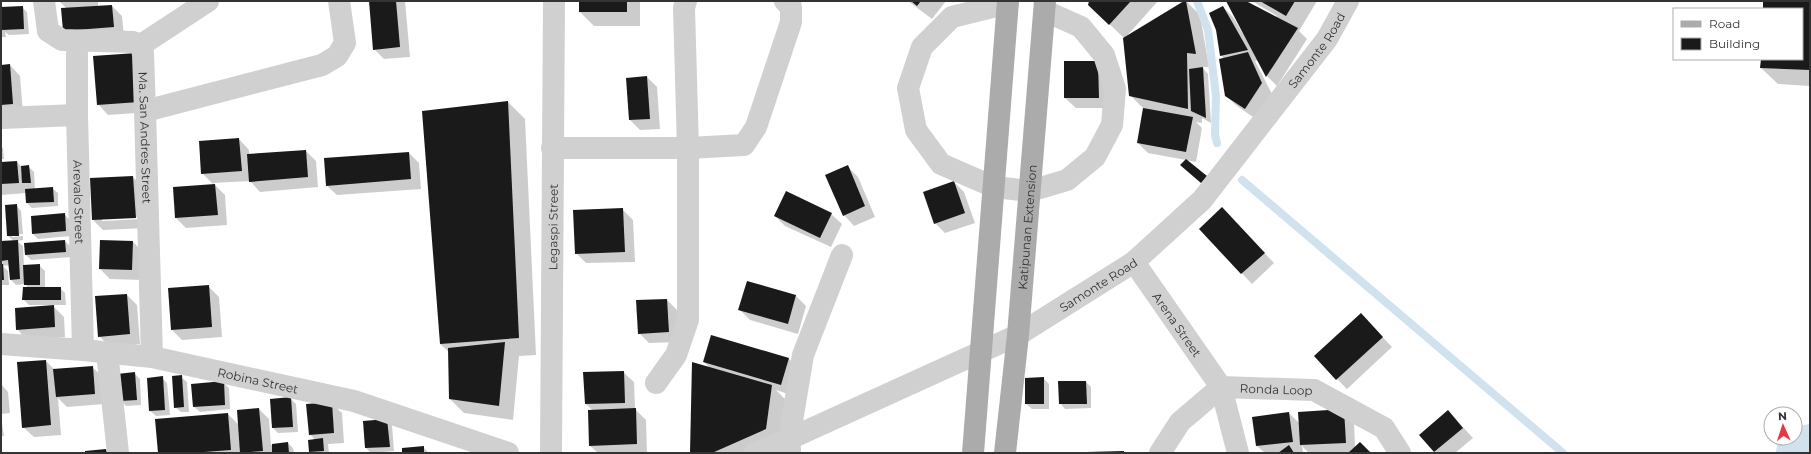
<svg xmlns="http://www.w3.org/2000/svg" width="1811" height="454" font-family="Montserrat,sans-serif">
<style>
.shadow{fill:#0003;fill-rule:evenodd}
.lines{fill:none;stroke-linecap:round;stroke-linejoin:round}
.stream{stroke:#cfe2ee;stroke-width:8}
.river{stroke:#cfe2ee;stroke-width:46}
.building{fill:#1a1a1a}
.minor{stroke:#d0d0d0;stroke-width:22}
.major{stroke:#ababab;stroke-width:22}
.labels{text-anchor:middle;dominant-baseline:central;stroke-width:4;stroke-linejoin:round;paint-order:stroke}
.street-label{font-size:12px;fill:#333;stroke:#fff}
</style>
<rect width="100%" height="100%" fill="#fff"/>
<g class="shadow">
<polygon points="59,1 98,1 98,7 112,6 122,16 124,37 74,41 67,9"/>
<polygon points="370,1 405,1 410,57 384,59 374,49"/>
<polygon points="580,1 640,1 640,26 594,26 580,12"/>
<polygon points="908,1 946,1 932,19"/>
<polygon points="1091,1 1158,1 1125,38 1186,1 1200,15 1209,67 1202,67 1208,74 1211,123 1202,118 1202,123 1196,122 1202,128 1196,162 1186,160 1206,177 1207,188 1186,170 1186,160 1148,153 1138,143 1144,109 1130,95 1124,38 1102,17"/>
<polygon points="1227,1 1244,1 1276,18 1277,16 1252,1 1317,1 1299,31 1307,39 1277,86 1267,76 1259,60 1255,61 1272,94 1256,119 1237,106 1226,96 1224,59 1221,55 1223,7 1233,17 1243,34 1244,33"/>
<polygon points="1764,1 1810,1 1810,86 1778,84 1761,68 1762,59 1802,59 1802,9 1764,9"/>
<polygon points="1,3 3,8 22,7 27,12 29,34 9,35 5,32 6,37 1,37"/>
<polygon points="94,57 149,112 108,115 98,104"/>
<polygon points="1098,62 1108,108 1076,108 1065,98"/>
<polygon points="10,65 20,76 23,114 1,116 1,66"/>
<polygon points="647,77 657,87 660,129 640,130 630,120"/>
<polygon points="508,102 525,119 536,355 519,356 513,420 464,413 450,399 449,352 440,344"/>
<polygon points="239,139 249,150 249,155 306,151 316,161 318,187 260,192 250,181 213,183 225,195 227,225 186,228 176,218 214,185 202,173"/>
<polygon points="1,146 3,148 4,159 1,159"/>
<polygon points="409,153 419,163 421,189 337,195 326,185"/>
<polygon points="17,162 22,167 29,167 34,172 35,189 52,188 58,193 58,206 32,208 27,203 26,193 1,195 1,163"/>
<polygon points="848,167 858,177 875,217 854,226 844,215"/>
<path d="M133,177L143,188L145,228L103,230L93,220ZM140,217L141,219L102,221V219Z"/>
<polygon points="954,182 964,192 975,223 945,233 935,223"/>
<polygon points="16,205 21,211 23,234 12,235 12,237 23,236 23,240 17,241 23,246 24,266 39,265 45,271 45,288 60,288 65,293 66,305 29,305 23,299 28,288 25,284 16,285 11,280 10,265 3,266 8,271 9,285 1,285 1,242 14,241 8,236"/>
<polygon points="622,209 633,220 635,262 586,263 576,253"/>
<polygon points="64,214 70,220 71,236 38,239 33,234"/>
<polygon points="831,214 842,224 831,247 785,226 775,216"/>
<polygon points="1232,219 1274,263 1252,284 1200,229"/>
<polygon points="65,241 70,246 71,257 31,260 26,255 25,244"/>
<polygon points="100,241 133,242 143,252 142,280 110,279 100,269"/>
<polygon points="208,286 219,297 222,337 182,340 172,330"/>
<polygon points="127,295 137,305 140,344 109,346 99,336"/>
<polygon points="796,296 806,306 798,334 750,320 740,310"/>
<polygon points="667,300 677,310 679,342 649,343 639,333"/>
<polygon points="53,306 64,317 65,337 27,340 17,329"/>
<polygon points="1371,325 1392,347 1347,389 1337,379"/>
<polygon points="712,337 789,359 799,369 791,395 776,390 786,400 780,443 757,453 691,453 710,368 704,362"/>
<polygon points="46,361 55,370 92,367 103,377 104,404 67,407 58,398 61,435 34,437 23,427"/>
<polygon points="623,372 634,382 635,409 646,420 647,453 598,453 590,446 593,411 586,404"/>
<polygon points="134,373 140,379 141,405 126,406 121,401"/>
<polygon points="181,377 187,382 189,412 181,412 175,407"/>
<polygon points="162,378 167,383 170,415 156,416 150,411 148,379"/>
<polygon points="1043,378 1049,384 1049,409 1032,409 1026,404"/>
<polygon points="223,382 229,388 230,409 200,412 194,407"/>
<polygon points="1086,382 1091,387 1091,408 1065,409 1060,403"/>
<polygon points="1,384 8,392 10,413 1,414"/>
<polygon points="290,398 296,404 298,432 278,433 273,428"/>
<polygon points="331,403 342,413 344,443 328,444 329,453 311,453 310,452 315,440 310,434"/>
<polygon points="259,409 269,419 271,445 288,443 293,448 294,453 159,453 228,414 239,425"/>
<polygon points="1343,410 1354,421 1355,448 1370,453 1309,453 1302,446 1303,452 1265,453 1257,446 1289,413 1300,424"/>
<polygon points="1448,411 1473,438 1455,453 1436,453 1420,435"/>
<polygon points="1,416 4,436 1,436"/>
<polygon points="387,420 392,425 394,451 371,453 366,448"/>
<polygon points="423,447 429,453 403,453"/>
</g>
<g class="lines">
<g class="stream">
<polyline points="1197,1 1208,30 1216,96 1215,135 1217,143"/>
<polyline points="1242,180 1563,453"/>
</g>
<polyline class="river" points="1799,453 1810,447"/>
</g>
<g class="building">
<polygon points="369,1 396,1 400,47 373,50"/>
<rect x="579" y="1" width="48" height="11"/>
<polygon points="911,1 921,1 917,6"/>
<polygon points="1089,1 1131,1 1109,25 1088,5"/>
<polygon points="1184,1 1186,1 1196,54 1187,53 1188,109 1129,96 1123,38"/>
<polygon points="1226,1 1246,1 1298,28 1266,77"/>
<polygon points="1260,1 1295,1 1286,16"/>
<polygon points="1763,1 1810,1 1810,70 1760,68 1761,59 1802,59 1802,9 1763,9"/>
<polygon points="112,5 114,27 63,31 61,8"/>
<polygon points="23,6 24,29 2,30 1,7"/>
<polygon points="1223,6 1248,50 1220,56 1216,30 1209,13"/>
<polygon points="1248,52 1262,83 1245,109 1225,96 1219,59"/>
<polygon points="136,53 139,102 97,105 93,56"/>
<polygon points="1064,61 1098,61 1099,98 1064,98"/>
<polygon points="10,64 13,104 1,105 1,65"/>
<polygon points="1203,67 1206,118 1191,111 1189,69"/>
<polygon points="647,76 650,119 629,120 626,78"/>
<polygon points="508,101 519,338 440,344 422,111"/>
<polygon points="1143,108 1193,117 1186,152 1137,143"/>
<polygon points="239,138 242,171 201,174 199,141"/>
<polygon points="306,150 308,177 249,182 247,154"/>
<polygon points="409,152 411,179 326,186 324,158"/>
<polygon points="1186,159 1207,176 1201,183 1180,165"/>
<polygon points="17,161 19,183 1,184 1,162"/>
<polygon points="29,165 31,183 22,183 21,166"/>
<polygon points="848,165 865,206 843,216 825,175"/>
<polygon points="133,176 136,218 92,220 90,178"/>
<polygon points="954,181 965,213 934,224 923,192"/>
<polygon points="215,184 218,215 175,218 173,187"/>
<polygon points="53,187 54,202 26,203 25,189"/>
<polygon points="786,191 832,213 820,238 774,216"/>
<polygon points="17,204 19,236 7,236 5,205"/>
<polygon points="1222,207 1265,253 1241,274 1199,229"/>
<polygon points="623,208 625,252 575,254 573,210"/>
<polygon points="65,213 66,231 32,234 31,216"/>
<polygon points="18,240 20,279 10,280 8,260 1,261 1,241"/>
<polygon points="65,240 66,252 25,255 24,243"/>
<polygon points="100,240 133,241 132,270 99,269"/>
<polygon points="1,264 3,264 4,280 1,280"/>
<polygon points="40,264 40,285 24,285 23,265"/>
<polygon points="747,281 796,295 788,324 738,310"/>
<polygon points="209,285 212,327 171,330 168,288"/>
<polygon points="23,287 61,287 61,300 22,300"/>
<polygon points="127,294 130,334 98,337 95,296"/>
<polygon points="667,299 669,332 638,334 636,300"/>
<polygon points="54,305 55,327 16,330 15,308"/>
<polygon points="1361,313 1383,337 1336,380 1314,356"/>
<polygon points="711,335 789,358 781,385 703,362"/>
<polygon points="505,342 499,406 449,399 448,348"/>
<polygon points="46,360 51,425 22,428 17,362"/>
<polygon points="692,362 772,385 766,429 712,453 690,453"/>
<polygon points="93,366 95,394 56,397 53,369"/>
<polygon points="624,371 625,403 585,404 583,372"/>
<polygon points="135,372 137,400 120,401 117,374"/>
<polygon points="182,375 184,407 174,408 172,376"/>
<polygon points="163,376 165,410 149,411 147,378"/>
<polygon points="1044,377 1044,404 1025,404 1025,378"/>
<polygon points="224,381 225,405 193,407 191,384"/>
<polygon points="1058,381 1086,381 1087,404 1059,404"/>
<polygon points="291,397 293,427 272,428 270,399"/>
<polygon points="332,402 334,433 309,435 306,404"/>
<polygon points="259,408 263,451 240,453 237,410"/>
<polygon points="636,408 637,444 589,446 588,410"/>
<polygon points="1344,409 1346,443 1300,445 1298,412"/>
<polygon points="1448,410 1463,428 1434,452 1419,435"/>
<polygon points="1289,412 1293,442 1256,446 1252,417"/>
<polygon points="228,413 231,450 191,453 158,453 155,419"/>
<polygon points="387,419 390,447 365,448 363,421"/>
<polygon points="323,438 324,451 309,452 308,440"/>
<polygon points="288,442 289,453 272,453 272,444"/>
<polygon points="1360,442 1371,453 1348,453"/>
<polygon points="1289,445 1294,453 1278,453"/>
<polygon points="424,446 424,453 402,453 402,448"/>
<polygon points="106,449 107,453 85,453 85,451"/>
<polygon points="1124,451 1124,453 1087,453 1087,452"/>
</g>
<g class="lines">
<g class="minor">
<polyline points="44,1 48,31 62,40 133,42 141,45"/>
<polyline points="1008,3 952,17 922,47 908,88 916,130 941,164 994,187 1030,191 1067,180 1095,157 1112,125 1115,89 1104,55 1081,27 1045,11"/>
<path id="s1" d="M141,45L143,54L145,111L152,357"/>
<polyline points="141,45 208,1"/>
<path id="s2" d="M77,54V115L83,350"/>
<polyline points="145,111 322,65 337,56 345,43 339,1"/>
<polyline points="1,118 77,115"/>
<polyline points="552,148 688,148 744,145 756,127 791,22 791,7 785,1"/>
<path id="s3" d="M1134,262L1221,387L1238,453"/>
<path id="s4" d="M1,344L83,350L152,357L354,401L508,453"/>
<polyline points="107,352 118,453"/>
<polyline points="656,383 676,355 688,320 688,148 684,8 686,1"/>
<polyline points="790,450 789,439 803,355 842,255"/>
<path id="s5" d="M551,453L554,1"/>
<path id="s6" d="M755,453L789,439L1018,335L1134,262L1202,200L1327,39L1348,1"/>
<path id="s7" d="M1160,453L1180,422L1221,387L1314,390L1384,428L1400,453"/>
</g>
<g class="major">
<polyline points="973,453 1008,1"/>
<path id="s8" d="M1005,453L1018,335L1045,1"/>
</g>
</g>
<g class="labels">
<g class="street-label">
<text stroke="none"><textPath href="#s6" startOffset="706">Samonte Road</textPath></text>
<text stroke="none"><textPath href="#s1" startOffset="93">Ma. San Andres Street</textPath></text>
<text stroke="none"><textPath href="#s2" startOffset="148">Arevalo Street</textPath></text>
<text stroke="none"><textPath href="#s5" startOffset="226">Legaspi Street</textPath></text>
<text stroke="none"><textPath href="#s8" startOffset="227">Katipunan Extension</textPath></text>
<text stroke="none"><textPath href="#s6" startOffset="383">Samonte Road</textPath></text>
<text stroke="none"><textPath href="#s3" startOffset="76">Arena Street</textPath></text>
<text stroke="none"><textPath href="#s4" startOffset="260">Robina Street</textPath></text>
<text stroke="none"><textPath href="#s7" startOffset="146">Ronda Loop</textPath></text>
</g>
</g>
<rect width="1811" height="454" fill="none" stroke="#333333" stroke-width="4"/>
<rect x="1673" y="8" width="130" height="52" fill="#ffffff" stroke="#adadad"/>
<rect x="1681" y="21" width="20" height="6" fill="#ababab" stroke="#adadad"/>
<text x="1709" y="28" font-size="12" fill="#333333">Road</text>
<rect x="1681" y="38" width="20" height="12" fill="#1a1a1a" stroke="#adadad"/>
<text x="1709" y="48" font-size="12" fill="#333333">Building</text>
<g transform="translate(1783 426) rotate(357)"><circle r="19" fill="#ffffff" stroke="#adadad"/>
<path d="M0-3L7 15L0 10L-7 15Z" fill="#e63946"/>
<text y="-6" font-size="11" font-weight="bold" text-anchor="middle" fill="#333333">N</text>
</g>
</svg>
